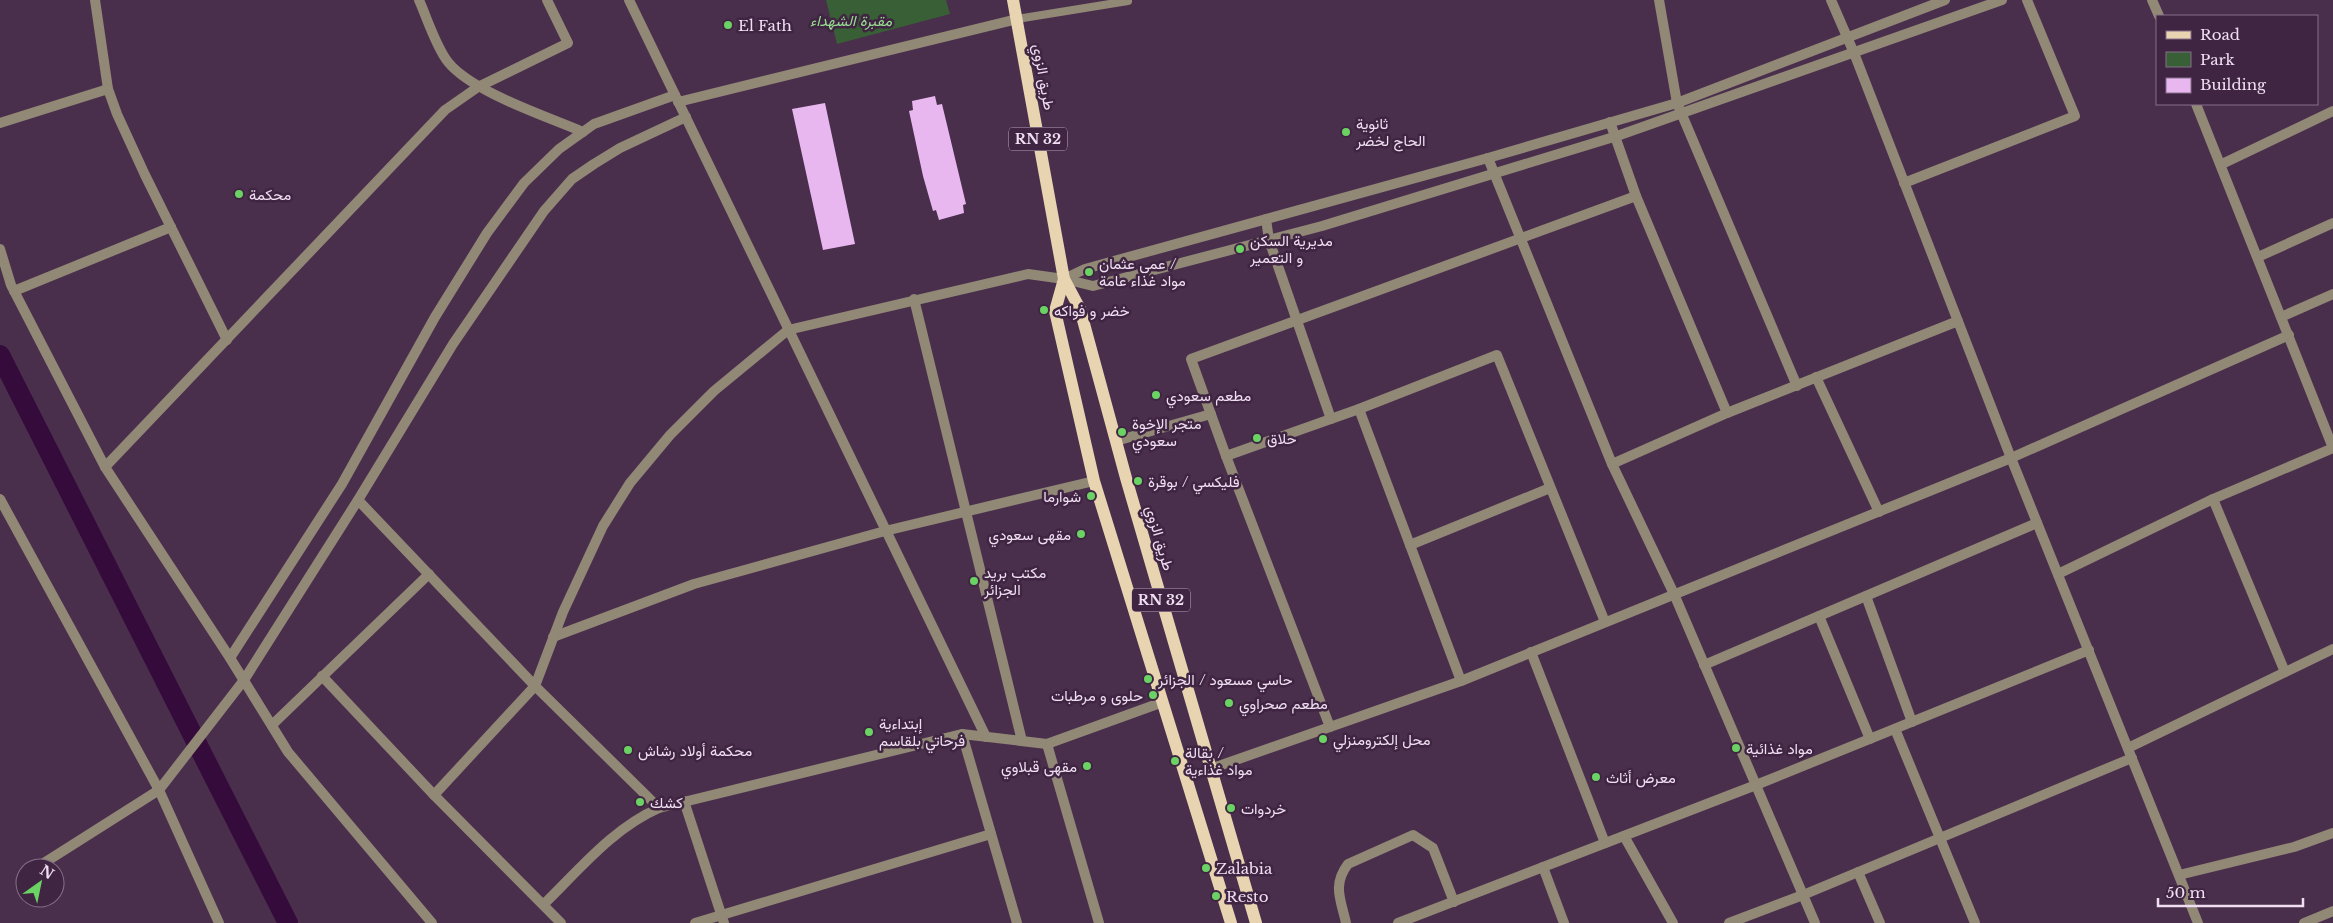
<svg xmlns="http://www.w3.org/2000/svg" width="2333" height="923" font-family="'Libre Baskerville',Vazirmatn,serif">
<style>
.green{fill:#385f35}
.lines{fill:none;stroke-linecap:round;stroke-linejoin:round}
.canal{stroke:#350b3b;stroke-width:20}
.building{fill:#e9b7f0}
.service{stroke:#918876;stroke-width:8}
.minor{stroke:#918876;stroke-width:10}
.tertiary{stroke:#918876;stroke-width:10}
.primary{stroke:#e8d4b0;stroke-width:12}
.poi-dot{fill:#6ad363;stroke:#3f2542;stroke-width:2}
.labels{text-anchor:middle;dominant-baseline:central;stroke-width:5;stroke-linejoin:round;paint-order:stroke}
.shield{fill:#3f2542;stroke:#bba7bd;stroke-width:1}
.shield-label{font-size:14px;font-weight:bold;fill:#f0dff2}
.park-label{font-size:15px;font-style:italic;fill:#97dc91;stroke:#3f2542}
.poi-label{font-size:15px;fill:#f0dff2;stroke:#3f2542;text-anchor:start}
.street-label{font-size:15px;fill:#f0dff2;stroke:#3f2542}
</style>
<rect width="100%" height="100%" fill="#4a2f4d"/>
<polygon class="green" points="826,0 946,0 950,14 837,44"/>
<g class="lines">
<polyline class="canal" points="0,355 288,923"/>
</g>
<g class="building">
<polygon points="935,96 937,105 942,104 966,204 963,205 964,213 939,220 936,210 933,211 923,176 909,111 913,110 912,101"/>
<polygon points="825,103 855,244 823,250 792,109"/>
</g>
<g class="lines">
<polyline class="service" points="1017,19 1128,1"/>
<g class="minor">
<polyline points="95,0 108,89 117,114 145,175 227,340"/>
<path d="M419,0C427,18 436,47 448,62C472,92 546,116 583,132"/>
<polyline points="629,0 986,737"/>
<polyline points="1659,0 1677,103 1797,386"/>
<polyline points="1831,0 1854,53 2011,458 2198,923"/>
<polyline points="2152,0 2159,16"/>
<polyline points="678,102 1017,19"/>
<polyline points="2196,104 2333,448"/>
<polyline points="1610,122 1636,196 1727,413"/>
<polyline points="0,123 108,89"/>
<polyline points="1488,158 1612,464 1674,594 1815,923"/>
<polyline points="2222,164 2333,111"/>
<polyline points="1904,183 2075,116 2027,0"/>
<polyline points="1266,219 1269,240 1331,419"/>
<polyline points="0,249 11,285 105,467 230,658 288,752 432,923"/>
<polyline points="2258,257 2333,223"/>
<polyline points="14,291 171,227"/>
<polyline points="914,299 1022,741"/>
<polyline points="2281,317 2333,294"/>
<polyline points="1816,377 1879,512"/>
<polyline points="1359,409 1461,681"/>
<polyline points="1116,441 1211,414"/>
<polyline points="1226,456 1359,409 1497,355 1605,622"/>
<polyline points="1612,464 1727,413 1958,321"/>
<polyline points="105,467 445,110 478,87 568,43 547,0"/>
<polyline points="0,499 159,790 219,923"/>
<polyline points="2213,499 2285,672"/>
<polyline points="358,500 535,686 659,808"/>
<polyline points="1410,545 1550,488"/>
<polyline points="2058,574 2213,499 2333,448"/>
<polyline points="1866,596 1912,722"/>
<polyline points="1819,616 1870,739"/>
<polyline points="553,637 694,584 885,531 1094,481"/>
<polyline points="1531,652 1605,843"/>
<polyline points="230,658 342,484 435,317 487,233 524,183 559,149 594,124 675,95"/>
<polyline points="1704,665 2037,523"/>
<polyline points="322,676 434,795 561,923"/>
<polyline points="272,725 429,574"/>
<polyline points="1330,727 1226,456 1191,359 1636,196"/>
<polyline points="1895,729 1975,923"/>
<polyline points="962,734 1017,923"/>
<polyline points="1047,744 1099,923"/>
<polyline points="2128,748 2333,649"/>
<polyline points="1210,769 1461,681 2011,458 2289,335"/>
<polyline points="434,795 535,686 563,612 603,526 630,483 670,435 714,391 788,330 1028,274 1064,279"/>
<polyline points="684,801 724,923"/>
<polyline points="1624,836 1673,923"/>
<polyline points="1543,867 1564,923"/>
<polyline points="36,868 159,790 244,680 358,500 453,344 544,211 572,179 594,164 620,148 686,117"/>
<polyline points="1858,872 1880,923"/>
<polyline points="2179,875 2294,847 2333,833"/>
<path d="M544,904C579,870 613,828 659,808L962,734L1047,744L1163,702"/>
<polyline points="695,923 991,834"/>
<path d="M1346,923C1341,900 1332,885 1348,864L1413,835L1433,848L1454,902"/>
<polyline points="1398,923 1756,785 2089,650"/>
<polyline points="1729,923 1803,895 2132,758"/>
<polyline points="2304,923 2333,911"/>
</g>
<g class="tertiary">
<polyline points="1064,279 1093,286 1322,226 1617,136 2002,0"/>
<polyline points="1064,279 1085,269 1488,158 1677,103 1945,0"/>
</g>
<g class="primary">
<polyline points="1013,0 1064,279 1080,309 1126,478 1256,923"/>
<polyline points="1064,279 1055,311 1094,481 1231,923"/>
</g>
</g>
<g class="poi-dot">
<circle cx="728" cy="25" r="5"/>
<circle cx="1346" cy="132" r="5"/>
<circle cx="239" cy="194" r="5"/>
<circle cx="1240" cy="249" r="5"/>
<circle cx="1089" cy="272" r="5"/>
<circle cx="1044" cy="310" r="5"/>
<circle cx="1156" cy="395" r="5"/>
<circle cx="1122" cy="432" r="5"/>
<circle cx="1257" cy="438" r="5"/>
<circle cx="1138" cy="481" r="5"/>
<circle cx="1091" cy="496" r="5"/>
<circle cx="1081" cy="534" r="5"/>
<circle cx="974" cy="581" r="5"/>
<circle cx="1148" cy="679" r="5"/>
<circle cx="1153" cy="695" r="5"/>
<circle cx="1229" cy="703" r="5"/>
<circle cx="869" cy="732" r="5"/>
<circle cx="1323" cy="739" r="5"/>
<circle cx="1736" cy="748" r="5"/>
<circle cx="628" cy="750" r="5"/>
<circle cx="1175" cy="761" r="5"/>
<circle cx="1087" cy="766" r="5"/>
<circle cx="1596" cy="777" r="5"/>
<circle cx="640" cy="802" r="5"/>
<circle cx="1231" cy="808" r="5"/>
<circle cx="1206" cy="868" r="5"/>
<circle cx="1216" cy="896" r="5"/>
</g>
<g class="labels">
<g class="shield">
<rect x="1009" y="127.5" width="58" height="23" rx="4"/>
<rect x="1132" y="588.5" width="58" height="23" rx="4"/>
</g>
<g class="shield-label">
<text x="1038" y="139">RN 32</text>
<text x="1161" y="600">RN 32</text>
</g>
<g class="park-label">
<text x="851" y="20">مقبرة الشهداء</text>
</g>
<g class="poi-label">
<text x="738" y="25">El Fath</text>
<text x="1356" y="123">ثانوية<tspan x="1356" dy="17">الحاج لخضر</tspan></text>
<text x="249" y="194">محكمة</text>
<text x="1250" y="240">مديرية السكن<tspan x="1250" dy="17">و التعمير</tspan></text>
<text x="1099" y="263">عمي عثمان /<tspan x="1099" dy="17">مواد غذاء عامة</tspan></text>
<text x="1054" y="310">خضر و فواكه</text>
<text x="1166" y="395">مطعم سعودي</text>
<text x="1132" y="423">متجر الإخوة<tspan x="1132" dy="17">سعودي</tspan></text>
<text x="1267" y="438">حلاق</text>
<text x="1148" y="481">فليكسي / بوقرة</text>
<text x="1081" y="496" text-anchor="end">شوارما</text>
<text x="1071" y="534" text-anchor="end">مقهى سعودي</text>
<text x="984" y="572">مكتب بريد<tspan x="984" dy="17">الجزائر</tspan></text>
<text x="1158" y="679">حاسي مسعود / الجزائر</text>
<text x="1143" y="695" text-anchor="end">حلوى و مرطبات</text>
<text x="1239" y="703">مطعم صحراوي</text>
<text x="879" y="723">إبتداءية<tspan x="879" dy="17">فرحاتي بلقاسم</tspan></text>
<text x="1333" y="739">محل إلكترومنزلي</text>
<text x="1746" y="748">مواد غذائية</text>
<text x="638" y="750">محكمة أولاد رشاش</text>
<text x="1185" y="752">بقالة /<tspan x="1185" dy="17">مواد غذاءية</tspan></text>
<text x="1077" y="766" text-anchor="end">مقهى قبلاوي</text>
<text x="1606" y="777">معرض أثاث</text>
<text x="650" y="802">كشك</text>
<text x="1241" y="808">خردوات</text>
<text x="1216" y="868">Zalabia</text>
<text x="1226" y="896">Resto</text>
</g>
<g class="street-label">
<text transform="translate(1044 77) rotate(80)">طريق الزوي</text>
<text transform="translate(1160 538) rotate(74)">طريق الزوي</text>
</g>
</g>
<rect x="2156" y="15" width="162" height="90" fill="#3f2542" stroke="#866f88"/>
<rect x="2166" y="31" width="25" height="8" fill="#e8d4b0" stroke="#866f88"/>
<text x="2200" y="40" font-size="15" fill="#f0dff2">Road</text>
<rect x="2166" y="52" width="25" height="15" fill="#385f35" stroke="#866f88"/>
<text x="2200" y="65" font-size="15" fill="#f0dff2">Park</text>
<rect x="2166" y="78" width="25" height="15" fill="#e9b7f0" stroke="#866f88"/>
<text x="2200" y="90" font-size="15" fill="#f0dff2">Building</text>
<g transform="translate(40 883) rotate(33)"><circle r="24" fill="#3f2542" stroke="#866f88"/>
<path d="M0-4L9 19L0 12L-9 19Z" fill="#6ad363"/>
<text y="-8" font-size="14" font-weight="bold" text-anchor="middle" fill="#f0dff2">N</text>
</g>
<path d="M2158 898v8h145v-8" fill="none" stroke="#f0dff2" stroke-width="2.5"/>
<text x="2166" y="898" font-size="15" fill="#f0dff2" stroke="#3f2542" stroke-width="4" paint-order="stroke">50 m</text>
</svg>
